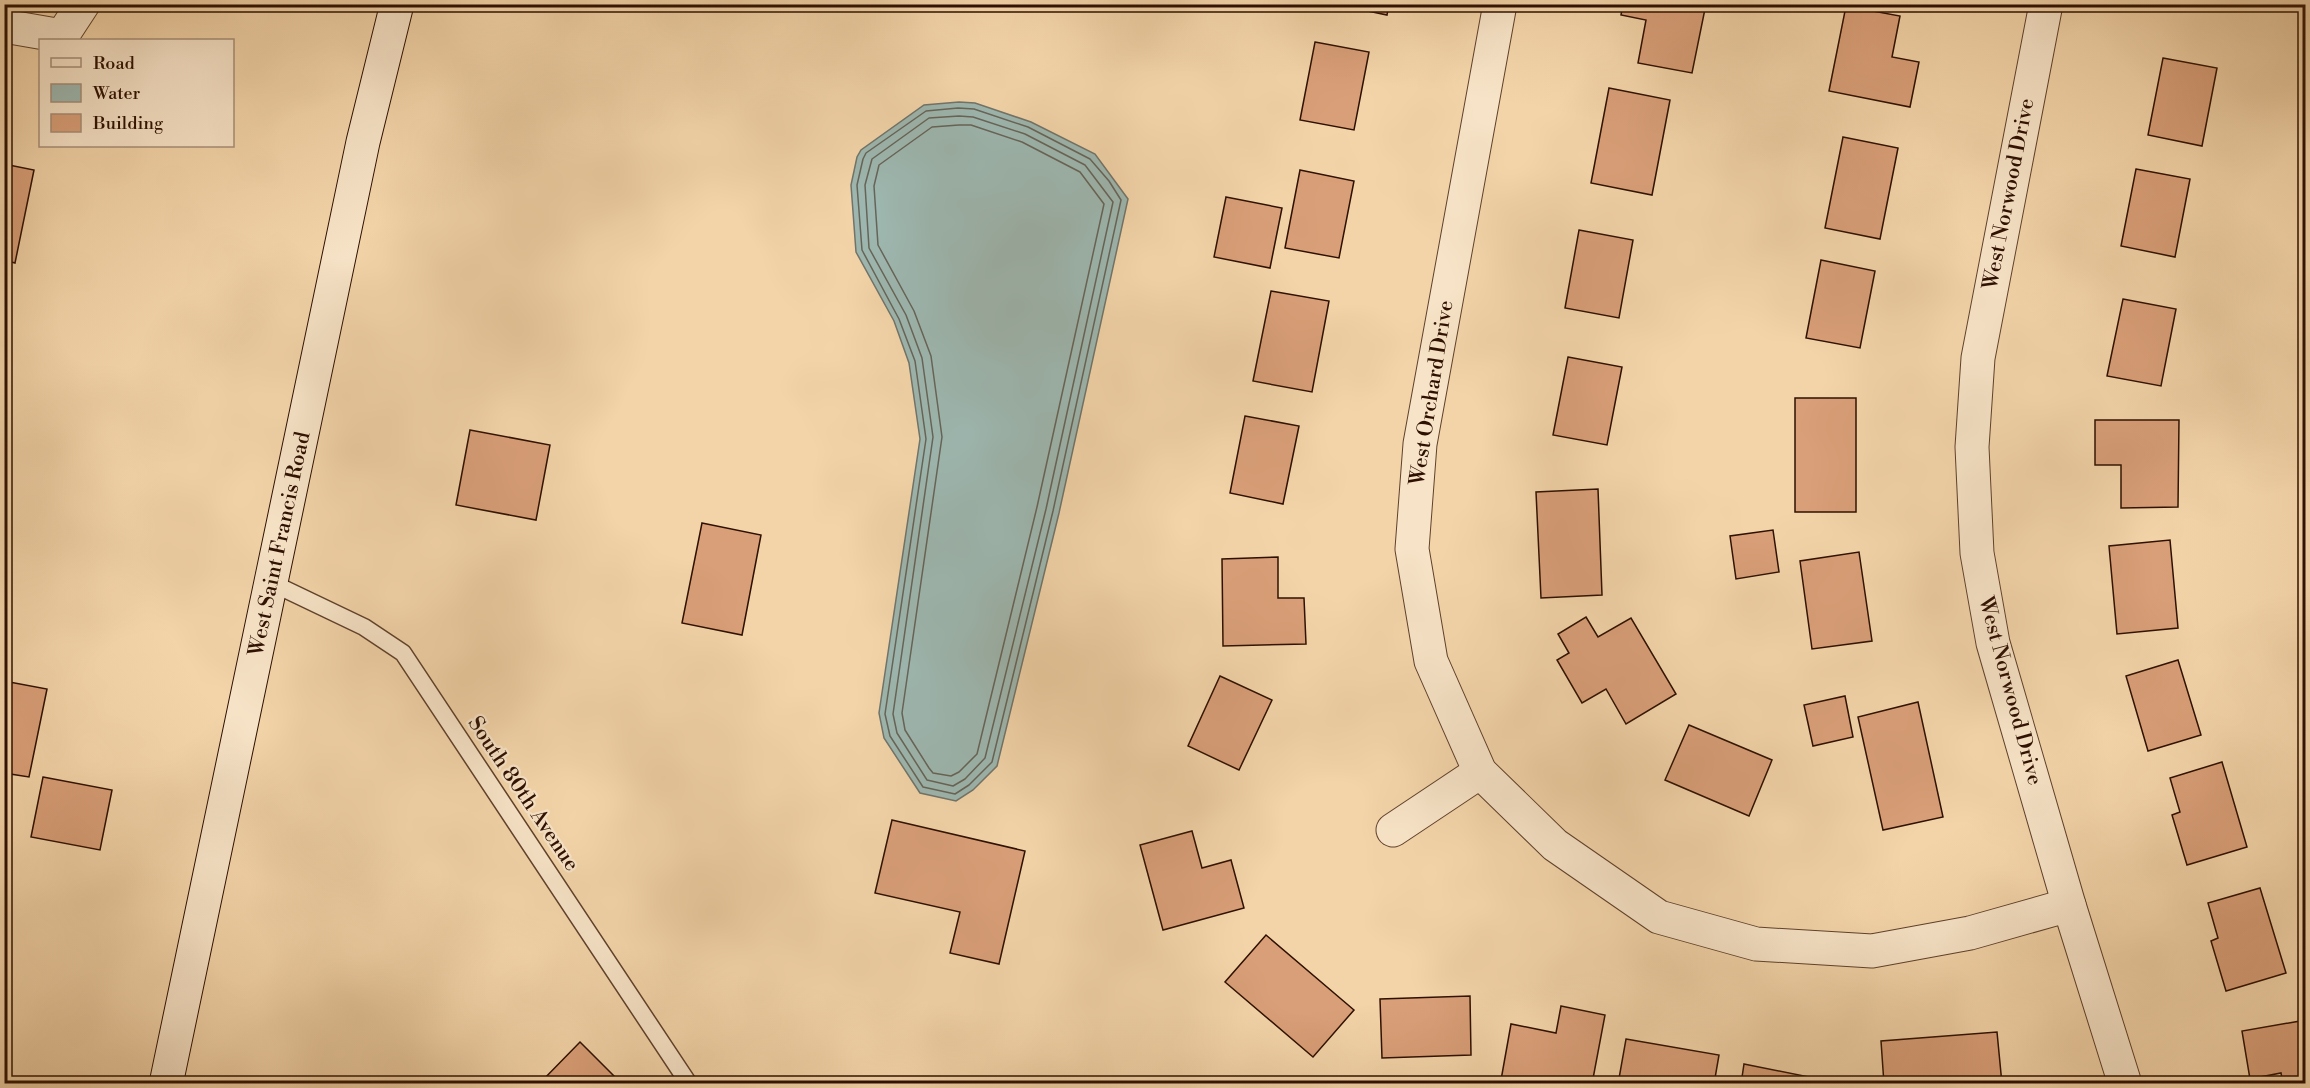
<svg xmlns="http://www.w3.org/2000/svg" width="2310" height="1088" font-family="'Libre Bodoni',serif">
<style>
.water{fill:#9db7b0;stroke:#71746a;stroke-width:1.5}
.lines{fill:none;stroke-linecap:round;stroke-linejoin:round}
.shore{stroke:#666458;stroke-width:1.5}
.building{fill:#d99f78;stroke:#2e1001;stroke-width:1.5}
.lane-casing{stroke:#5f412b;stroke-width:19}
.street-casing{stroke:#5f412b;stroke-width:35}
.secondary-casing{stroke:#2e1001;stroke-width:35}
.lane{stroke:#f7e3c7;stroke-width:16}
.street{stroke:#f7e3c7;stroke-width:33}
.secondary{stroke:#f7e3c7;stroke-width:33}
.labels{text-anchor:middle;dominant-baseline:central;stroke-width:4.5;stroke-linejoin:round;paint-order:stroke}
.street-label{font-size:21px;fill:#2e1001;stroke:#f7e3c7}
</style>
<rect width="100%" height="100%" fill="#f3d4a9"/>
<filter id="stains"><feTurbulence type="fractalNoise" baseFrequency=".00333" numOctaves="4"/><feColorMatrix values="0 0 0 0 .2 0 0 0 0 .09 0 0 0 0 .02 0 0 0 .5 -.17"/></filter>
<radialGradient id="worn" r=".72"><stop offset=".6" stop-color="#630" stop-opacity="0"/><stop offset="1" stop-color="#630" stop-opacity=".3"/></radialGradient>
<polygon class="water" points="959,102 975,103 1031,122 1095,154 1128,199 1059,513 997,766 973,790 956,801 920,793 884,738 879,713 920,439 909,363 894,321 856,252 851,185 857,157 861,150 924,105"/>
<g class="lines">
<g class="shore">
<polygon points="958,108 974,109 1028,127 1090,159 1109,181 1121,200 1053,511 992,762 969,785 955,794 923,787 890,736 885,714 926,439 915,361 899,319 862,250 857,185 863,159 866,153 926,111"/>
<polygon points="959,116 973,117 1025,134 1085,165 1113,202 1046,509 985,758 965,779 953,786 927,780 897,733 893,714 933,437 922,358 906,315 869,248 865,185 872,159 929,118"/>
<polygon points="959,125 971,125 1022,142 1080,172 1104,204 1037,507 977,754 959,772 951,776 933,773 929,768 905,730 902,713 942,437 931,356 914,311 878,245 874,186 879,165 932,127"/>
</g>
</g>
<g class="building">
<polygon points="1335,4 1389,4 1387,15"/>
<polygon points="1623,4 1706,4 1692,73 1638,63 1646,20 1621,15"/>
<polygon points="1846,6 1900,16 1892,57 1919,62 1910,107 1829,91"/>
<polygon points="1315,42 1369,52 1354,130 1300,120"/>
<polygon points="2163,58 2217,68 2202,146 2148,135"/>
<polygon points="1609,88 1670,100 1652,195 1591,183"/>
<polygon points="1843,137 1898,148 1880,239 1825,228"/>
<polygon points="4,164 34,170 15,263 4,260"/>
<polygon points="2136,169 2190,179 2175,257 2121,246"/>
<polygon points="1300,170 1354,181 1339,258 1285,248"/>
<polygon points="1226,197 1282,208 1270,268 1214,257"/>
<polygon points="1579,230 1633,240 1619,318 1565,308"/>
<polygon points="1821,260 1875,271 1860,348 1806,338"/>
<polygon points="1271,291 1329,301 1312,392 1253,381"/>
<polygon points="2123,299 2176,309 2161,386 2107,376"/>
<polygon points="1568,357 1622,367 1607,445 1553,435"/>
<rect x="1795" y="398" width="61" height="114"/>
<polygon points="1245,416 1299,426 1283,504 1230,493"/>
<polygon points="2095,420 2179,420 2178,507 2121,508 2121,465 2095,465"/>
<polygon points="470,430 550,445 536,520 456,505"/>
<polygon points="1598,489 1602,595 1541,598 1536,492"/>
<polygon points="702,523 761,535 742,635 682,623"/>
<polygon points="1773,530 1779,572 1736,579 1730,536"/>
<polygon points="2170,540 2178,628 2117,634 2109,546"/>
<polygon points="1859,552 1872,641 1812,649 1800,561"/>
<polygon points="1278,557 1278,598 1304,598 1306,644 1223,646 1222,559"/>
<polygon points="1586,617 1598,637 1631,618 1676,694 1626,724 1606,689 1582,703 1557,660 1569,653 1558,634"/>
<polygon points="2178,660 2201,735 2148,751 2126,676"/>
<polygon points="1220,676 1272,700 1239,770 1188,746"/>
<polygon points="4,681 47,689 29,777 4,773"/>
<polygon points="1845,696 1853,737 1813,746 1804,705"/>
<polygon points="1918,702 1943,817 1883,830 1858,717"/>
<polygon points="1689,725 1772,760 1749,816 1665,780"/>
<polygon points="2222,762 2247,847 2187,865 2172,815 2180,812 2170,778"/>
<polygon points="43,777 112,790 100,850 31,837"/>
<polygon points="892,820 1025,851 999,964 950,953 960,912 875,893"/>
<polygon points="1192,831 1202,868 1231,860 1244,908 1163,930 1140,845"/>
<polygon points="2260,888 2286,973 2226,991 2211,941 2218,938 2208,903"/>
<polygon points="1266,935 1354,1010 1313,1057 1225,982"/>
<polygon points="1470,996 1471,1055 1382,1058 1380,999"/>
<polygon points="1561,1006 1605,1015 1592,1084 1521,1084 1501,1080 1511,1024 1556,1033"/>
<polygon points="2306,1020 2306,1084 2283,1084 2281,1073 2250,1079 2242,1031"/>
<polygon points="1997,1032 2002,1084 1884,1084 1881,1041"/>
<polygon points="1626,1039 1719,1055 1714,1084 1618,1084"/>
<polygon points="580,1042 622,1084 539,1084"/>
<polygon points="1744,1064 1834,1082 1834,1084 1741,1084"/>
</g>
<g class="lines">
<defs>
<polyline id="lane" points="272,583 364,627 403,653 689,1084"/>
<g id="street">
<polyline points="1500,4 1420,444 1412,549 1431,661 1480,772 1555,845 1659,917 1756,944 1872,951 1970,933 2069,905"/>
<polyline points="2046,4 1978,358 1972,447 1977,553 1993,643 2069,905 2125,1084"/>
<polyline points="4,26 62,36 83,4"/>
<polyline points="1393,830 1480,772"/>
</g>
<polyline id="secondary" points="166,1084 363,142 397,4"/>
</defs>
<use href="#lane" class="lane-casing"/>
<use href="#street" class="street-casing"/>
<use href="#secondary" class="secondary-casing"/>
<use href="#lane" class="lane"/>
<use href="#street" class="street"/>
<use href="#secondary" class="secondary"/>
</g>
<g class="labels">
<g class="street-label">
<text transform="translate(2009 194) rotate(-79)">West Norwood Drive</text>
<text transform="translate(1432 393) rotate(-81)">West Orchard Drive</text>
<text transform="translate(280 544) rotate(-78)">West Saint Francis Road</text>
<text transform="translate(2010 691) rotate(75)">West Norwood Drive</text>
<text transform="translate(523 794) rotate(56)">South 80th Avenue</text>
</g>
</g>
<rect width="2310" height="1088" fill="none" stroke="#f3d4a9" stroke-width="24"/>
<rect x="6" y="6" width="2298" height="1076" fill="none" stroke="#2e1001" stroke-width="3"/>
<rect x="12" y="12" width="2286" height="1064" fill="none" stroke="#2e1001" stroke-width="1.5"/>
<rect x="39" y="39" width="195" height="108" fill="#f7e3c7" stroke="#a78f78" stroke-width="1.5"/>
<rect x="51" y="58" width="30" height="9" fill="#f7e3c7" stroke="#a78f78" stroke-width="1.5"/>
<text x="93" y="69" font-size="18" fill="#2e1001">Road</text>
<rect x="51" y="84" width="30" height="18" fill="#9db7b0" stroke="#a78f78" stroke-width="1.5"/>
<text x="93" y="99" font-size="18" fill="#2e1001">Water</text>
<rect x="51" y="114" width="30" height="18" fill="#d99f78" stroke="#a78f78" stroke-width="1.5"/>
<text x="93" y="129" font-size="18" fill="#2e1001">Building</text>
<rect width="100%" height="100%" filter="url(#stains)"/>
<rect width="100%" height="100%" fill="url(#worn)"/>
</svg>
